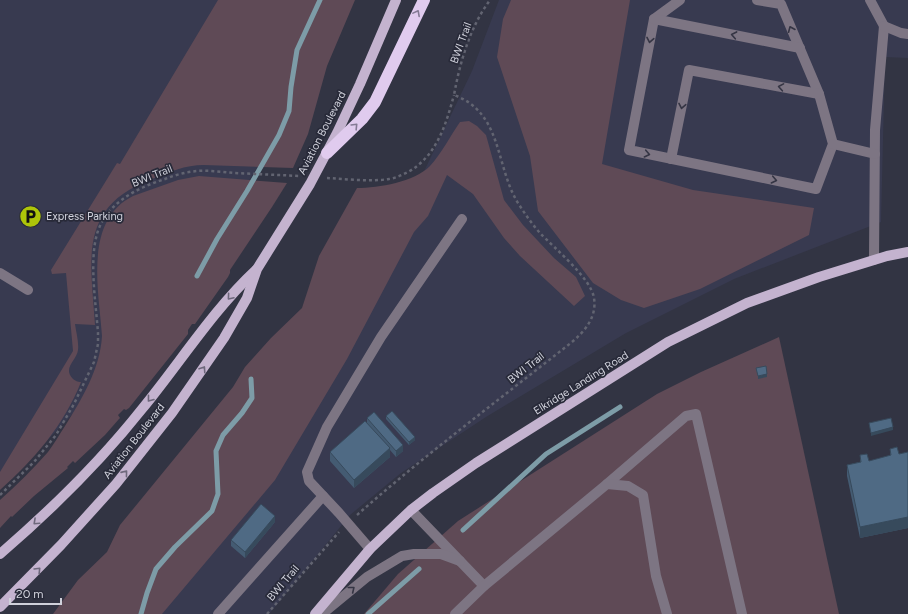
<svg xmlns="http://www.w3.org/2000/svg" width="908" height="614" font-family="Figtree,sans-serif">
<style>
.built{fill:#383a50}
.green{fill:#5f4a56}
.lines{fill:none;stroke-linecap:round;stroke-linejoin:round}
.stream{stroke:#7d9ca7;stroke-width:5}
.path{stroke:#626471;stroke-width:2.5;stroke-dasharray:3 3;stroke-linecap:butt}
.minor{stroke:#7d7583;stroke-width:10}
.major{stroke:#c4b3cf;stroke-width:10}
.highway{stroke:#e0cbee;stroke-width:12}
.wall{fill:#445b72}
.shaded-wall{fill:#374a5c}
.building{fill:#4f6a84;stroke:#374a5c}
.oneway{stroke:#847a94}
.oneway2{stroke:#353544}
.oneway3{stroke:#6e687c}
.labels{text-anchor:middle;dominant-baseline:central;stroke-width:3.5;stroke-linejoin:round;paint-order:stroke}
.street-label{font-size:11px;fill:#d0d1db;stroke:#282a39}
.poi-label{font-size:11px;fill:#d0d1db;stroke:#282a39;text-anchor:start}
</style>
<rect width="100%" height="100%" fill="#323443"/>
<g class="built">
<polygon points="0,0 339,0 263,158 217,232 103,383 31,457 0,486"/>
<polygon points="499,0 908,0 908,58 885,57 881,222 734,279 626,333 486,417 401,473 350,515 269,614 90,614 418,184 472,71"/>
</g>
<g class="green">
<path d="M218,0H355L327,66L308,134L293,168L204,165C185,165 169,172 152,179C77,207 91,260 95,325L75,324C76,332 79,342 78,350C77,360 62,368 73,379C76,381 77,382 81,382C64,425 34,460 0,490V472L73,351L66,273L52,274L51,270L117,163L120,164Z"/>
<polygon points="511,0 630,0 602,164 693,190 814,208 809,235 700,289 644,308 621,300 593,283 538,211 530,156 497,57 503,19"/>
<path d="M469,121L477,126L486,135L504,200L523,225L554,258L576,277L585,296L574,306L520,256L504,238L473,194L447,175L428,216L414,232L347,359L275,480L162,614H53L78,580L107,552L120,525L233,387L245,367L271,338L302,308L319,256L357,188C379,188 414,182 430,166C442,153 450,136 460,122Z"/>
<path d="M199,176L287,183L272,207L230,270V273L228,277L195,324H192L188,330V334L129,408L126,410L124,409L118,415L120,418L119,419L105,435L75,463L73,461L67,467L68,468L34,496L12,517L11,516L0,528V500C17,485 33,469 48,452C54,444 59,435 65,426C82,399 100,369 102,336C99,291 83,221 133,196L178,180Z"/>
<polygon points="779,337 839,614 364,614 398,574 458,521 657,394 701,372"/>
</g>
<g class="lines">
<g class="stream">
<polyline points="197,276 217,239 247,191 279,135 289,111 291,87 297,50 320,0"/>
<polyline points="463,530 546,454 620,407"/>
<polyline points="141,614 147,593 156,569 175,547 212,511 218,494 216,451 223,435 242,413 252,398 251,379"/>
<polyline points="368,614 419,569"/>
</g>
<g class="path">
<path d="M327,178C347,179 369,182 389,179C396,178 402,175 408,172C437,156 446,124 454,95"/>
<path d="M0,495L34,462L56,435L74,404L94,362L98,344V333C96,304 89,262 97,234C106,203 137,188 165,179C175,175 186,172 197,171C209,170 222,172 234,173C256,174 278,175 300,176"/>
<path d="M357,515C426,454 500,399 572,342C585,331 597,317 594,298C591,278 554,248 540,233C532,224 525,214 518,203C495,166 503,113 454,95C460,62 470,27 490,0"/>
<polyline points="267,614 339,532"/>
</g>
<g class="minor">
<polyline points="680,0 654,19 629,150 816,189 833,144 819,94 781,4 757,0"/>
<polyline points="870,0 884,26 875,130 874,260"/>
<polyline points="654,19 800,48"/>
<polyline points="884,26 901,33 908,34"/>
<polyline points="833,144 875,154"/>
<polyline points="671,159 689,70 819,94"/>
<polyline points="0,273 28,290"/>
<polyline points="607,484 686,416 696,414 742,614"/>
<polyline points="411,510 484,586"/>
<polyline points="370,549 339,513 309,481 307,472 327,427 381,337 462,219"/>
<polyline points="218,614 323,496"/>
<polyline points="322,614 367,577 402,556 414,554 441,554 460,561"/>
<polyline points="455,614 484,586 607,484 628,486 643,495 656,576 667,614"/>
</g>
<g class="major">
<path d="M0,554C51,510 100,462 142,409C180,363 212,311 256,270"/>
<polyline points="0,607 61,545 116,484 172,413 224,338 247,298 257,269 310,184 337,133 360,84 396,0"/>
<polyline points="315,614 370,549 411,510 433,493 476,463 668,342 747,303 819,277 887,256 908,252"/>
</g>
<polyline class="highway" points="327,153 362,119 375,102 424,0"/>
</g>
<g class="wall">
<polygon points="386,416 415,440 409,445 386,419"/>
<polygon points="367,418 403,451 396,457 390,450 390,457 354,488 330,461 330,452 367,423"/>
<polygon points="890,449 899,454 908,452 908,528 860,538 847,476 847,465 860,462 860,455 869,461 890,456"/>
<polygon points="275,522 245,558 231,546 231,540"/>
</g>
<g class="shaded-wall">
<polygon points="767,374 767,377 758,379 758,376"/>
<polygon points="893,427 893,430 871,436 871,433"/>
<polygon points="415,437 415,440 409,445 409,442"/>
<polygon points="403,445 403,451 396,457 396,451"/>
<polygon points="390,448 390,457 354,488 354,480"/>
<polygon points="275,516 275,522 245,558 245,552"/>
<polygon points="908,517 908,528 860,538 860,527"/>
</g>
<g class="building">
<polygon points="766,366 767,374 758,376 756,368"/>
<polygon points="392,411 415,437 409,442 386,416"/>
<polygon points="374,412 403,445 396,451 367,418"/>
<polygon points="891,418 893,427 871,433 869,423"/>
<polygon points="365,421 390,448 354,480 330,452"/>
<polygon points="897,447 899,454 908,452 908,517 860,527 847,465 861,462 860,455 867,454 869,461 891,455 890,449"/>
<polygon points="261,504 275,516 245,552 231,540"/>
</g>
<defs><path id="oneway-chevron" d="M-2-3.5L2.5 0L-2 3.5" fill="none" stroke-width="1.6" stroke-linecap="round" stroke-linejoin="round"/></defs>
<g class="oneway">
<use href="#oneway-chevron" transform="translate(417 13) rotate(-62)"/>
<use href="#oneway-chevron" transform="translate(355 126) rotate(-46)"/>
</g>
<g class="oneway2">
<use href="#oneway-chevron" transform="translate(791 29) rotate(-113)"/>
<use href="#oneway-chevron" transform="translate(734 35) rotate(-169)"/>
<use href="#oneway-chevron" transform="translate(650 40) rotate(101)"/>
<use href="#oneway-chevron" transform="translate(781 87) rotate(-170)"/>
<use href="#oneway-chevron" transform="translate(682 106) rotate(101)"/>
<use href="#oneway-chevron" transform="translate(647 154) rotate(12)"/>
<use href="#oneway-chevron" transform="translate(774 180) rotate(12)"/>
<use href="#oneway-chevron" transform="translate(352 589) rotate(-39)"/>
</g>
<g class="oneway3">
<use href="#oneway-chevron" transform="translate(230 297) rotate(130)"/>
<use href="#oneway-chevron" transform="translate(203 369) rotate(-56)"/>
<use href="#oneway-chevron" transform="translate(150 399) rotate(128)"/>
<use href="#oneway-chevron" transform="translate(125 473) rotate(-51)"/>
<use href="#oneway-chevron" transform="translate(36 522) rotate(137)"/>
<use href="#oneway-chevron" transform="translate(38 570) rotate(-46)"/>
</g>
<defs>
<symbol id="parking-disc" viewBox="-11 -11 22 22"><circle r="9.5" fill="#aec509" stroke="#282a39"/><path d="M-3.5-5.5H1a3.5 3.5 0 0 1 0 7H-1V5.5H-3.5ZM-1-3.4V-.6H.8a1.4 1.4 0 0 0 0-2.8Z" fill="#111"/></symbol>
</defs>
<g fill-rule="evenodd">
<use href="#parking-disc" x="18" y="204" width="25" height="25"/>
</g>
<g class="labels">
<g class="street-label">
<text transform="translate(461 43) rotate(-70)">BWI Trail</text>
<text transform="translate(322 133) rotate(-63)">Aviation Boulevard</text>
<text transform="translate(152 176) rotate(-22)">BWI Trail</text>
<text transform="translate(526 368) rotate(-38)">BWI Trail</text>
<text transform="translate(581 383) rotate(-32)">Elkridge Landing Road</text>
<text transform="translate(134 441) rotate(-52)">Aviation Boulevard</text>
<text transform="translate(283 583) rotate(-50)">BWI Trail</text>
</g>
<g class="poi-label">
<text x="46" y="216">Express Parking</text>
</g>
</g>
<path d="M10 598v6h51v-6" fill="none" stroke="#d0d1db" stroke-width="2"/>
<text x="16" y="598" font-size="12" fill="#d0d1db" stroke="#282a39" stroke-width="3" paint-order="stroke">20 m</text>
</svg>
